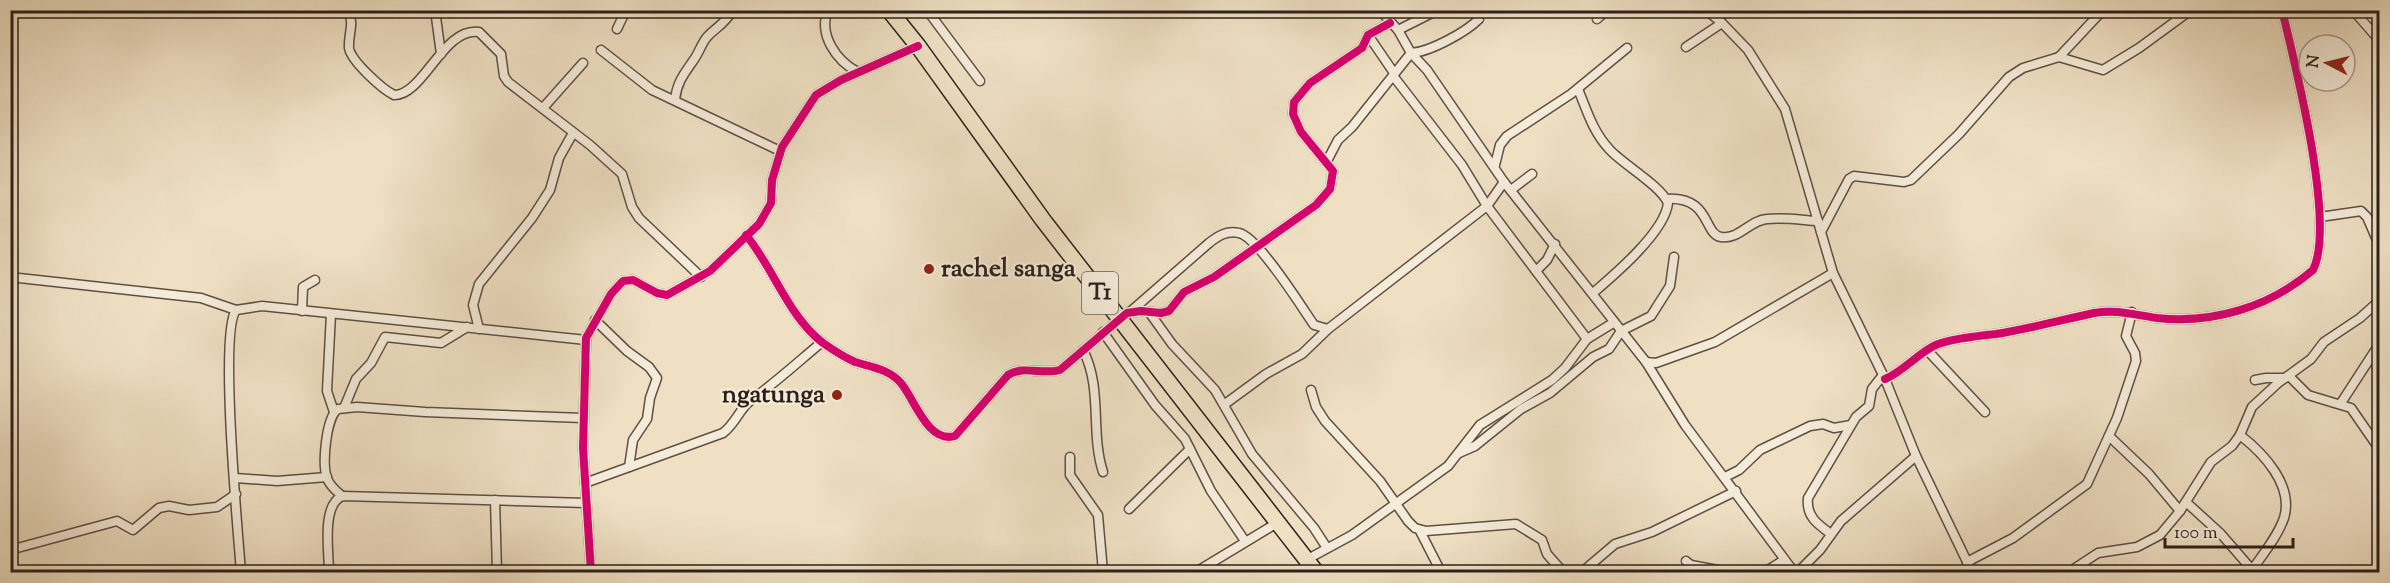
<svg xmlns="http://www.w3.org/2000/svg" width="2390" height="583" font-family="'Sorts Mill Goudy',serif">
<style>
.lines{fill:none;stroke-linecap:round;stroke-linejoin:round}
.street-casing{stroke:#5e5044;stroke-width:11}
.highway-casing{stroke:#2d201a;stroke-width:18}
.street{stroke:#f5ebd9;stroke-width:8}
.highway{stroke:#efe0c4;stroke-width:15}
.cycleway-casing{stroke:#f5ebd9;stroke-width:11}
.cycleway{stroke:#d6006c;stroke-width:8}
.poi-dot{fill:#8f2418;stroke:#f5ebd9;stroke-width:2}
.labels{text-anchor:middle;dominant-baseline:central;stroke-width:4.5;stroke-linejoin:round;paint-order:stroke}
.shield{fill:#f5ebd9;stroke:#695d53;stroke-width:1.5}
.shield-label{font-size:24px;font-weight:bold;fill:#2d201a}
.poi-label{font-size:26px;font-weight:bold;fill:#2d201a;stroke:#f5ebd9;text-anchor:start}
</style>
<rect width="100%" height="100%" fill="#efe0c4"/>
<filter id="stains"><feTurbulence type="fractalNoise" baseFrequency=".00333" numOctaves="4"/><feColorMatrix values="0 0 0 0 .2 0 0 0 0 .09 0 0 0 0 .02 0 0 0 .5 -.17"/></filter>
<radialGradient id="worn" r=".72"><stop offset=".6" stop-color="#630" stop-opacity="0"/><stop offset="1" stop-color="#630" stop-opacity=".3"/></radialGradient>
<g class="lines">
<defs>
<g id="street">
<path d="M348,10C355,25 348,33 349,48C351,61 382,89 394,95C423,96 444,26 479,32L501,54L504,76L508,82L590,145L622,174L632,207L639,218L701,277"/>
<polyline points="435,10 441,54"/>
<path d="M828,10C818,34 836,61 858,72"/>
<polyline points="927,10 980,81"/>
<polyline points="1380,10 1398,30 1411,53 1427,70 1504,182 1646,362 1685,425 1794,572"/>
<polyline points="1706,10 1722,23 1748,50 1785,109 1833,273 1885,379 1916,456 1972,572"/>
<polyline points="2353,10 2380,41"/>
<polyline points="1597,19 1607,10"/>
<polyline points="617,29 626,10"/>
<polyline points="1398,30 1438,10"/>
<polyline points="1368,35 1394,73"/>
<polyline points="1686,47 1722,23"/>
<polyline points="601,50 652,90 780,151"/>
<polyline points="2059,57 2103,10"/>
<polyline points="1394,77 1462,165 1487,206 1587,339"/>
<path d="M1578,89C1587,111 1593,132 1610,150C1624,165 1661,186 1668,203C1665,232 1614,275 1593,293"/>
<path d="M675,100C677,81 685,73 695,58C699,52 702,43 707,37C717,26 723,26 733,10"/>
<polyline points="543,108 583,63"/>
<path d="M1327,161L1338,140L1352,127L1411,53C1430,52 1466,32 1479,19"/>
<polyline points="1495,165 1500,145 1507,136 1571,94 1627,48"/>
<polyline points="1511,190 1532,174"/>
<path d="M1666,199C1711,196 1703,234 1721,237C1739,240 1750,220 1767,219C1783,217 1802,220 1818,221"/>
<polyline points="2320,217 2361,211 2367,217 2380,247"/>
<polyline points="1821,232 1849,179 1854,176 1904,182 1911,180 1959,134 2009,77 2023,68 2059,57 2103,70 2139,48 2191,10"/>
<path d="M746,235C774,269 788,316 823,343C833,350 844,357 855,362C871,367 888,369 900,382C914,397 927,444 955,436L1008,375C1024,365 1042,375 1060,370L1127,313L1141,311L1161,313L1169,311L1184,292L1214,277L1316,205L1330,189L1333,171L1301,132L1293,114L1294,102L1310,83L1362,48L1368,35L1390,23"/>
<polyline points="1536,271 1547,260 1555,244"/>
<polyline points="10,277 201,298 236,310"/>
<polyline points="302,311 303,287 315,280"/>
<path d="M1130,312L1209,243C1218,236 1227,230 1239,233C1258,237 1301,306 1314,325L1328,329L1487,206L1504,182"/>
<polyline points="1149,312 1172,344 1215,390 1252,454 1314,528 1327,548"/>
<polyline points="331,314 327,391 334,412"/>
<polyline points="2380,318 2380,325"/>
<polyline points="595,320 627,351 649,367 657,378 650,398 647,419 633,440 629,467"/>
<polyline points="479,329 473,305 479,284 532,218 550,190 559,158 573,133"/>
<polyline points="1103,332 1155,405 1185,439 1211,491 1245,541"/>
<path d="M1083,350C1103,389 1090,432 1103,472"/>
<polyline points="1927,350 1985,412"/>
<polyline points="1646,362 1656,363 1715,342 1833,273"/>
<polyline points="2289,376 2308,395 2351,408 2380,450"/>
<path d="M1885,379C1904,371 1920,351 1938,344C1956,338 1977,336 1996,334C2029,329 2061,320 2094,313C2116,309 2135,315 2157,318C2213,324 2270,307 2313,270C2336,224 2295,64 2282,10"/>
<polyline points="2255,380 2266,378 2285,378"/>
<polyline points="1311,390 1316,407 1325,421 1380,481 1408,521 1415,528 1426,531 1516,524 1542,540 1547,554 1563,572"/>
<polyline points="2341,403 2380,343"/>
<polyline points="1225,404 1266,374 1302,354 1328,329"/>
<polyline points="344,408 356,379 371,363 385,337 441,343 467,327"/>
<path d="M2240,435C2263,453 2294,485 2284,518C2278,536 2263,554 2252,570"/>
<polyline points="2109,436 2149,474 2180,511"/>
<polyline points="1459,453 1475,446 1521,409 1550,393 1593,357 1609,349 1621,331 1651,316 1670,286 1674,257"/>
<polyline points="1070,457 1070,475 1098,515 1103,572"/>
<polyline points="1725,477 1739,470 1760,450 1810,426 1823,424 1834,428 1851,425"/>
<polyline points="235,478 277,481 327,477"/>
<path d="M585,483L723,433C735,424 739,410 750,401C775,383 798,362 822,342"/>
<path d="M342,496C336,491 329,485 327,478C322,464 326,417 338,409L357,407L425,412L583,418"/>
<polyline points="495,500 497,572"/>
<polyline points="2186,502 2221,534 2254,572"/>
<polyline points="1129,509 1190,449"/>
<polyline points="1420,531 1441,572"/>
<path d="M1831,534C1817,524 1806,516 1808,498L1856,417L1869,406L1872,389L1883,375"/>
<polyline points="10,550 117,521 133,530 159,508 169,506 189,510 217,507 236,494"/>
<polyline points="1306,560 1352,535 1448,466 1480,425 1552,380 1565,368 1587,339 1613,323"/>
<polyline points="1686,561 1691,565 1728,572"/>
<polyline points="1967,562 2013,538 2087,484 2117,418 2136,361 2135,353 2126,336 2132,312"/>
<path d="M241,572C238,532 219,333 236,310L262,306L586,340"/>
<path d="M329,572C329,553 321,503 343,496L586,503"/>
<polyline points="591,572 583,448 586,338 611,294 623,281 633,280 657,293 667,295 710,271 759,224 771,203 772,180 782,147 816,95 841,80 918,46"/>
<polyline points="1196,572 1277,523"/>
<polyline points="1582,572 1615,544 1652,532 1736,491"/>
<polyline points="1765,572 1784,560"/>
<polyline points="1798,572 1820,550 1841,521 1916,456"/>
<polyline points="2069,572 2098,553 2137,547 2160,535 2180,511 2211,462 2232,446 2240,435 2252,407 2278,383 2311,359 2324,342 2360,318 2380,300"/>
</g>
<polyline id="highway" points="889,10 918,46 1043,220 1316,572"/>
</defs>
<use href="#street" class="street-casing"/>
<use href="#highway" class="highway-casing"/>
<use href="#street" class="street"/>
<use href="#highway" class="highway"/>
<defs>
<g id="cycleway">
<path d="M746,235C774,269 788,316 823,343C833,350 844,357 855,362C871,367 888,369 900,382C914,397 927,444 955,436L1008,375C1024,365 1042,375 1060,370L1127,313L1141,311L1161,313L1169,311L1184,292L1214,277L1316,205L1330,189L1333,171L1301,132L1293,114L1294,102L1310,83L1362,48L1368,35L1390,23"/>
<path d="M1885,379C1904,371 1920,351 1938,344C1956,338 1977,336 1996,334C2029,329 2061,320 2094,313C2116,309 2135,315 2157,318C2213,324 2270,307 2313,270C2336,224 2295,64 2282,10"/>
<polyline points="591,572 583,448 586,338 611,294 623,281 633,280 657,293 667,295 710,271 759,224 771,203 772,180 782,147 816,95 841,80 918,46"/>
</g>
</defs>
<use href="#cycleway" class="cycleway-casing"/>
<use href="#cycleway" class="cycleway"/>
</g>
<g class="poi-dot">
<circle cx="929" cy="269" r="6"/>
<circle cx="837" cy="395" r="6"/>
</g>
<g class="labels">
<rect class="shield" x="1082" y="272" width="36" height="42" rx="4.5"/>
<g class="shield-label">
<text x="1100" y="293">T1</text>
</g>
<g class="poi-label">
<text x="941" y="269">rachel sanga</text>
<text x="825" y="395" text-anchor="end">ngatunga</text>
</g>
</g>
<rect width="2390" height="583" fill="none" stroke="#efe0c4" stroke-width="36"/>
<rect x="12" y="12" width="2366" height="559" fill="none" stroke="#2d201a" stroke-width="3"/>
<rect x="18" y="18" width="2354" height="547" fill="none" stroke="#2d201a" stroke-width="1.5"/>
<g transform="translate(2327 63) rotate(277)"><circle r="28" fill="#f5ebd9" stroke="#a59a8d" stroke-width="1.5"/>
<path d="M0-4.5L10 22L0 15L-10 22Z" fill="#8f2418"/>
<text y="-9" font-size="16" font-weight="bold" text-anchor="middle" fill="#2d201a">N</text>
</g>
<path d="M2165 538v9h128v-9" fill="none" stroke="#2d201a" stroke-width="3"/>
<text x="2174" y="538" font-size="18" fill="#2d201a" stroke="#f5ebd9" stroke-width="4.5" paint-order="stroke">100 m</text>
<rect width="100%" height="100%" filter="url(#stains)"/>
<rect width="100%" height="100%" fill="url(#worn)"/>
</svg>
